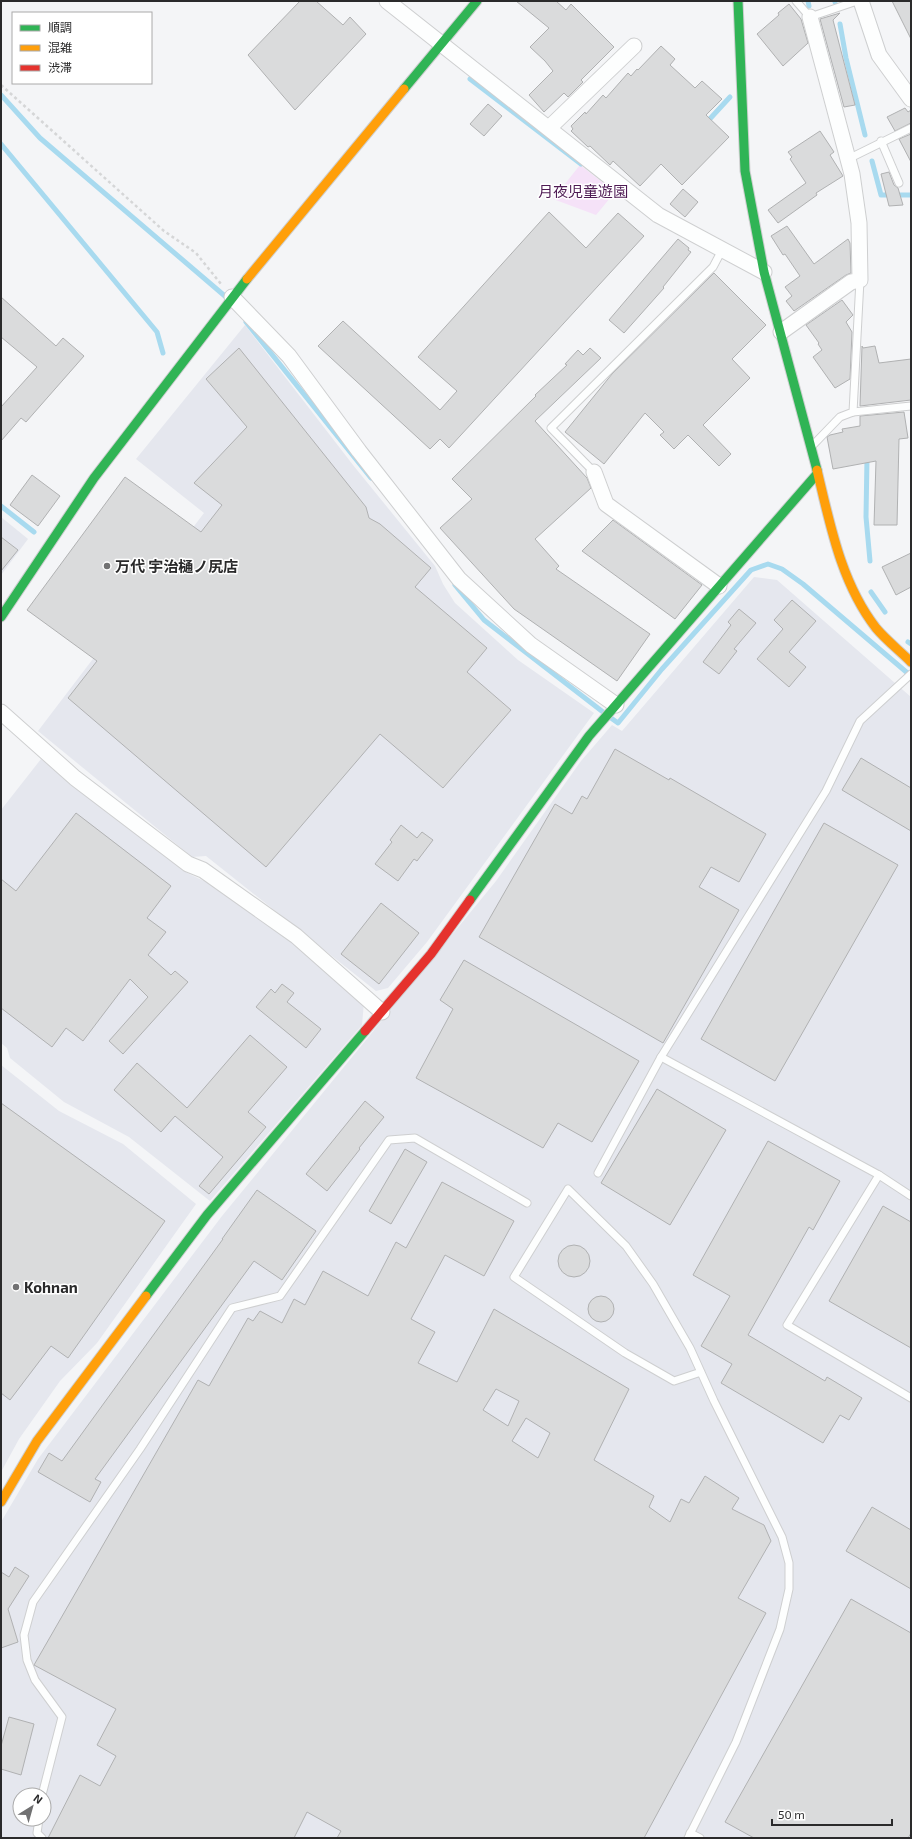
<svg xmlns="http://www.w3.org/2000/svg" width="912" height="1839" font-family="'Exo 2','Noto Sans JP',sans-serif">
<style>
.built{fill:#e5e7ee;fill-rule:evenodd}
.park{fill:#f5e2f8}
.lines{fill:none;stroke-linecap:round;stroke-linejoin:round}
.stream{stroke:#a8daef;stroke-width:5}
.building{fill:#dadbdc;stroke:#b0b1b2;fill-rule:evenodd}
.lane-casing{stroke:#cecfd0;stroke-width:9}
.street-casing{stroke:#cecfd0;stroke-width:17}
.fast-casing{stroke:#cecfd0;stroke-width:11}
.slow-casing{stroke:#cecfd0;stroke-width:11}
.jam-casing{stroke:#cecfd0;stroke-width:11}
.path{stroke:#d5d6d7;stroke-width:2.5;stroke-dasharray:3 3;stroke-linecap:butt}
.lane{stroke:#fdfefe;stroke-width:7}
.street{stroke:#fdfefe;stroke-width:15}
.fast{stroke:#30b455;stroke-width:9}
.slow{stroke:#ff9f0a;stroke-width:9}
.jam{stroke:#e5322d;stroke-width:9}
.poi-dot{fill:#717172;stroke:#fff;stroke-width:1.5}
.labels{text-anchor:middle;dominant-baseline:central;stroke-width:3;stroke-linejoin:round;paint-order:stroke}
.park-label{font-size:15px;fill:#4e1b54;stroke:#fff}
.poi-label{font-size:15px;font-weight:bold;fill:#2a2a2b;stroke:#fff;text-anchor:start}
</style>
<rect width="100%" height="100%" fill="#f4f5f7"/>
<g class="built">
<polygon points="245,325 353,465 435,566 443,584 455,603 518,660 594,713 427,942 388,988 376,991 206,856 192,857 38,731 204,513 136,459"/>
<polygon points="1,517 28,539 1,575"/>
<path d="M754,577L777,580L911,697V1838H1V1522L38,1459L222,1216L496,881L581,761L612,725L622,731ZM20,1795H44V1819H20Z"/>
<polygon points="41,759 187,873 225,891 333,974 364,1002 362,1025 210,1201 129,1137 64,1102 10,1058 7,1048 1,1043 1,810"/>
<polygon points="1,1065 59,1111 123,1144 196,1204 97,1343 60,1381 19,1439 1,1472"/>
</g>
<polygon class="park" points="580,165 615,192 596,215 553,199"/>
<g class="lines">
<g class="stream">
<polyline points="808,1 809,6"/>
<polyline points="835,1 835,2"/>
<polyline points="840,24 846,58 865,135"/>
<polyline points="470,79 581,164"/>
<polyline points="1,95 40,138 226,297"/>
<polyline points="707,122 730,97"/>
<polyline points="1,144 157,332 163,353"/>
<polyline points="872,161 881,195 911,195"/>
<polyline points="246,322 371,478"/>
<polyline points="867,458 866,517 870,561"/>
<polyline points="1,506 34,532"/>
<polyline points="455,585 484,620 603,712"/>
<polyline points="871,592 885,612"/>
<polyline points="908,642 911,644"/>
<polyline points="611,718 618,723 662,669 751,570 768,564 782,569 803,584 911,676"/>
</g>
</g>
<g class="building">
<polygon points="300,1 316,1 343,25 350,17 366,34 295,110 248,55"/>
<polygon points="516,1 556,1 566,10 571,4 614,47 581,80 583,82 568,97 564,93 544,112 529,95 553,71 545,61 530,47 549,28"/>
<polygon points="892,1 911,1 911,39"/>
<polygon points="789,4 801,19 808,43 783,66 757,34 779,15 778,13"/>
<polygon points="840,13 833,20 855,105 844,107 820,19"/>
<polygon points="661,46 675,59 670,65 695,88 702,81 722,99 706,115 729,137 682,185 661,164 640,186 613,161 610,165 590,146 588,147 571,131 573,129 571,126 585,112 586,114 603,95 606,98 628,73 631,76 637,69 638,70"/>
<polygon points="488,104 502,116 484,136 470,124"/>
<polygon points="905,108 908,112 911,110 911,123 895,131 887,117"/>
<polygon points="820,131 834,152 830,155 843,176 816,193 817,195 778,223 768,210 806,183 790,159 792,157 788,152"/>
<polygon points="911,134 911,162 899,139"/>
<polygon points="889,172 894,185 898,188 903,205 889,206 881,174"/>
<polygon points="683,189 698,202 685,217 670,204"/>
<polygon points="549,212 586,248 618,213 644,236 449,448 440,439 430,449 318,346 343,321 440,410 457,391 418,357"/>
<polygon points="787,226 814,264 848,239 850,243 851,273 846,275 794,311 786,301 792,296 785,287 800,276 785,254 783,255 771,236"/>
<polygon points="678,239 689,248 688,250 691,252 663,287 664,288 624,333 609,320"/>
<polygon points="714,273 766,325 732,359 750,378 703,425 731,454 719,466 688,435 674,449 660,435 664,432 645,413 604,464 565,432 612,374"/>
<polygon points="1,297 56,346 63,338 84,356 26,422 21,418 1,441 1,407 37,367 1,337"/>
<polygon points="842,300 853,315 846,322 852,332 850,379 835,388 813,357 822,350 818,344 819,343 806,325"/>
<polygon points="862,346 863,348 875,346 879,363 911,359 911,400 860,406"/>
<polygon points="239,348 366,507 369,518 380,524 431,568 415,587 487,648 467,672 511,710 443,788 380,734 266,867 68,698 97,661 27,610 125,477 201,532 222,505 194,483 247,427 206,379"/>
<polygon points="590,348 601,358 535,421 587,478 591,488 535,539 559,566 556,569 650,634 617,681 514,609 440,528 472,499 452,479 536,396 535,395 567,365 565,364 578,350 583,355"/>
<polygon points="904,412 908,438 899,439 897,525 874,525 876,461 833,469 827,437 830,435 843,432 842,429 860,426 860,416"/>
<polygon points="32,475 60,496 38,526 10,505"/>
<polygon points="613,520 702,585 675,619 582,551"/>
<polygon points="1,537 18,550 1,571"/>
<polygon points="911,553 911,587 896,595 882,567"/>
<polygon points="792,600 816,621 789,652 806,667 789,687 757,659 783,629 774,620"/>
<polygon points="739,609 756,623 734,649 737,651 719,674 703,662 731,625 728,622"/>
<polygon points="615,749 669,780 670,778 766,834 739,882 711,867 699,887 739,910 663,1043 479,937 555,804 572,814 582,796 587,799"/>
<polygon points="861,758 911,788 911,831 842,790"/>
<polygon points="76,813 171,886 147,918 166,932 148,955 171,975 175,971 188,982 123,1054 109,1041 148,997 130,979 83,1041 66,1028 52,1047 1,1008 1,879 16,891"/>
<polygon points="824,823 898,865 775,1081 701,1039"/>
<polygon points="401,825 417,838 422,832 433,840 417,861 414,859 398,881 375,864 392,842 390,840"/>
<polygon points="381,903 419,933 379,984 341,954"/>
<polygon points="464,960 639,1061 592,1142 558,1123 543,1148 416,1078 453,1009 440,1000"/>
<polygon points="282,984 294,993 287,1002 321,1029 306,1048 256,1007 271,989 275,993"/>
<polygon points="250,1035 287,1067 248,1112 266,1127 209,1194 199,1186 223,1157 175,1116 161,1132 114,1090 137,1063 187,1108"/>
<polygon points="657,1089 726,1130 670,1225 601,1183"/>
<polygon points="365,1101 384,1117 359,1148 360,1149 327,1191 306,1174"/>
<polygon points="1,1103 165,1221 68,1358 51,1346 10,1400 1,1393"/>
<polygon points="768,1141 840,1181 813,1230 809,1227 748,1335 825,1381 827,1377 862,1398 849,1420 840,1415 823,1443 721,1383 732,1364 701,1346 730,1296 693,1275"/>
<polygon points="405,1149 427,1162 391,1224 369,1211"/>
<path d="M442,1182L514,1221L484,1276L445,1255L411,1319L435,1332L418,1363L457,1382L494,1309L629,1389L594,1460L654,1496L649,1507L670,1522L681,1499L689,1503L705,1476L739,1498L732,1509L764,1525L771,1541L738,1598L766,1613L644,1838H337L341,1831L307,1812L294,1838H48L80,1775L100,1786L116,1756L97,1745L116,1709L34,1665L198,1380L209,1386L248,1318L253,1321L260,1311L282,1323L294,1299L305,1305L323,1271L368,1296L396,1242L406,1248ZM496,1389L519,1401L508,1426L483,1410ZM526,1418L550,1433L538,1458L512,1441Z"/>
<polygon points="257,1190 316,1231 282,1280 254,1261 95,1479 101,1482 90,1502 38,1472 49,1453 62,1461 223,1239 222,1239"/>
<polygon points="883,1206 911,1222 911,1348 829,1301"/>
<circle cx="574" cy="1261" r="16"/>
<circle cx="601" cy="1309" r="13"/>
<polygon points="872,1507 911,1530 911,1589 846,1551"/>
<polygon points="15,1567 29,1576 8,1609 18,1642 1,1648 1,1572 9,1577"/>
<polygon points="851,1599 911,1633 911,1833 908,1838 754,1838 725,1822"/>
<polygon points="9,1717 34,1724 21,1775 1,1769 1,1746"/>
</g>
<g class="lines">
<defs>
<g id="lane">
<polyline points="796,1 810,17 857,1"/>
<polyline points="881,141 899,183"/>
<polyline points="848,159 911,128"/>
<polyline points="853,412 911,406"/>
<polyline points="814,444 840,417 853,412 860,280"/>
<polyline points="594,472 551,428 713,267 722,250"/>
<polyline points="661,1057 879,1175 911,1196"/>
<polyline points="598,1173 661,1057 826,791 860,721 911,674"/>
<polyline points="879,1175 787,1325 911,1398"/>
<polyline points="42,1795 62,1717 35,1680 27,1660 24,1635 33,1602 140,1449 232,1308 280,1296 389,1140 415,1138 527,1203"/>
<polyline points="39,1819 37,1833 42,1838"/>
<polyline points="690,1833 700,1838"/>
<polyline points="688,1838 736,1742 780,1629 789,1589 789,1563 782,1537 714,1401 690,1348 653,1284 626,1246 568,1189 514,1277 625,1353 674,1381 701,1372"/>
</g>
<g id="street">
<polyline points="387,1 658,215 764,272"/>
<polyline points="861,1 879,55 911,99"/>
<polyline points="549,128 634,46"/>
<polyline points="232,297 289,356 359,451 459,579 531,645 616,705"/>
<polyline points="781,332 851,282 860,280 859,223 852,174 810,17"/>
<polyline points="594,472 606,504 719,586"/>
<polyline points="1,712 75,778 188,864 203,870 296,936 382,1012"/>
</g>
<g id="fast">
<polyline points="738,1 745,171 764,272 817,470"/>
<polyline points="404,89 477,1"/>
<polyline points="1,617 94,478 247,279"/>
<polyline points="470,900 589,736 817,474"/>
<polyline points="146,1296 207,1215 365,1031"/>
</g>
<g id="slow">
<polyline points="247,279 404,89"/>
<path d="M817,470C830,524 841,583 876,628C886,640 900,651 911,662"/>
<polyline points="1,1502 37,1441 146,1296"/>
</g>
<polyline id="jam" points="365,1031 431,954 470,900"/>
</defs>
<use href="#lane" class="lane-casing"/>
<use href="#street" class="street-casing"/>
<use href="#fast" class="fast-casing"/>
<use href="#slow" class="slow-casing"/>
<use href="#jam" class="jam-casing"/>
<polyline class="path" points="1,85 164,231 196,253 221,284"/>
<use href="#lane" class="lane"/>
<use href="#street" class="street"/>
<use href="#fast" class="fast"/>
<use href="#slow" class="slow"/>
<use href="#jam" class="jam"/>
</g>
<g class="poi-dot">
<circle cx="107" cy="566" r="4"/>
<circle cx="16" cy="1287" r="4"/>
</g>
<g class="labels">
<g class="park-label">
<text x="583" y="191">月夜児童遊園</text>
</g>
<g class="poi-label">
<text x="115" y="566">万代 宇治樋ノ尻店</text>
<text x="24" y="1287">Kohnan</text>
</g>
</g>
<rect width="912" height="1839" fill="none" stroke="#2a2a2b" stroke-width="4"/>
<rect x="12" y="12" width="140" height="72" fill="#ffffff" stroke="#aaaaaa"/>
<rect x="20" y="25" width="20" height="6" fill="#30b455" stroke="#aaaaaa"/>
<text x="48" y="32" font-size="12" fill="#2a2a2b">順調</text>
<rect x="20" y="45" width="20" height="6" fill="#ff9f0a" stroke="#aaaaaa"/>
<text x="48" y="52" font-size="12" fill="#2a2a2b">混雑</text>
<rect x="20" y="65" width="20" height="6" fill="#e5322d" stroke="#aaaaaa"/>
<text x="48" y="72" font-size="12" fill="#2a2a2b">渋滞</text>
<g transform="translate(32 1807) rotate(37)"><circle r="19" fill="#ffffff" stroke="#aaaaaa"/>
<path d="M0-3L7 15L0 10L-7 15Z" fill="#717172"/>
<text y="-6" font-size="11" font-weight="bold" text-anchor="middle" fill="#2a2a2b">N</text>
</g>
<path d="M772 1819v6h120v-6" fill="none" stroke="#2a2a2b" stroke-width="2"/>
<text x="778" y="1819" font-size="12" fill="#2a2a2b" stroke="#ffffff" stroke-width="3" paint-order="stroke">50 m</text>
</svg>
